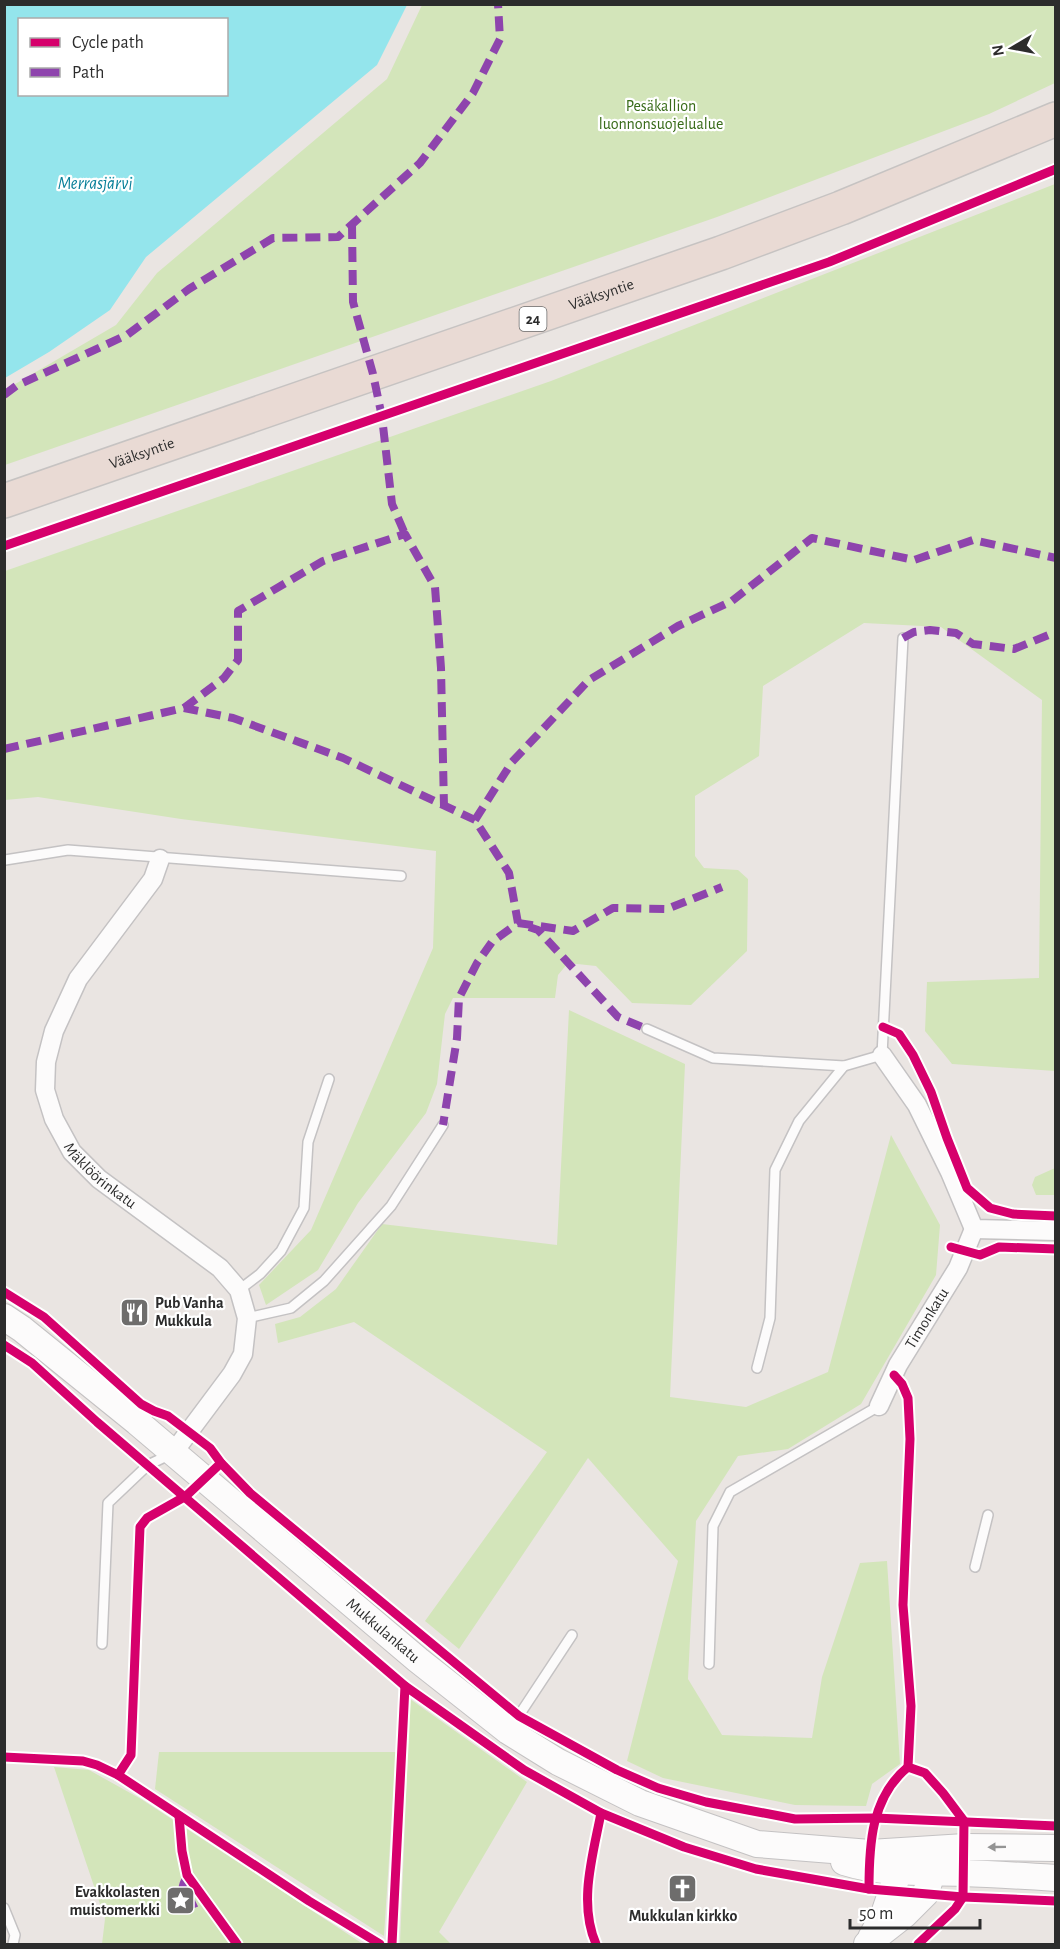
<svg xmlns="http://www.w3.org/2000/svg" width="1060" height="1949" font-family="'Alegreya Sans',sans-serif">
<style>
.green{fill:#d3e5ba}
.water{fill:#94e5ec;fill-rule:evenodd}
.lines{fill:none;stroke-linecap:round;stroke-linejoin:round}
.lane-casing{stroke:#c4c2c3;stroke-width:12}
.street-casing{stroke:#c4c2c3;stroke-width:21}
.secondary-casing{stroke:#c4c2c3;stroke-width:28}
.highway-casing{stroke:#c6c3c2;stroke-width:36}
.lane{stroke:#fcfbfb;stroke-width:9}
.street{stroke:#fcfbfb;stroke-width:18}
.secondary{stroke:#fcfbfb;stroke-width:26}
.highway{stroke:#e9dad4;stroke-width:33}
.quiet{stroke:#8e44ad;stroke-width:8;stroke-dasharray:15 8;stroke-linecap:butt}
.cycleway-casing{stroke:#fff;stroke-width:13}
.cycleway{stroke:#d6006c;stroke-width:9}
.oneway{fill:#949494}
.labels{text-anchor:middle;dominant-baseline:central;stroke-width:4.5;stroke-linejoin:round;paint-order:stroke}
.shield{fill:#fff;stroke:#6b6b6b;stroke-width:1.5}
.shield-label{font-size:15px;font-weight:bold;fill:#2c2c2c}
.park-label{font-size:16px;fill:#386b19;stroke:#fff}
.street-label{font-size:16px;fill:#2c2c2c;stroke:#fff}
.poi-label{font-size:16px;font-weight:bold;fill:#2c2c2c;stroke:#fff;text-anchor:start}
.water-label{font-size:18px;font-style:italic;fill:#0b819a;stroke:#fff}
</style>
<rect width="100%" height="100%" fill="#eae5e2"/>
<g class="green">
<polygon points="422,5 1055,5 1055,83 989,114 717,217 5,465 5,390 116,325 157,273 387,79"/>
<polygon points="1055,184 1055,1071 952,1064 925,1031 927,982 1039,978 1042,700 941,627 864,623 763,686 759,756 695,796 695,856 704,868 738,870 748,879 747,951 691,1005 632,1003 596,966 568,963 558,975 555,998 453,998 445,1014 437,1084 426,1113 358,1203 318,1270 266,1305 259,1285 311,1230 433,948 436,851 181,819 38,797 5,800 5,571 551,381"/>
<polygon points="569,1010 685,1064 670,1397 746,1407 828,1372 891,1135 940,1225 936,1275 861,1404 788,1449 738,1456 696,1521 688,1679 722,1735 812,1738 822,1677 860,1563 887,1561 900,1764 872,1784 866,1806 795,1805 663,1778 627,1761 678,1561 588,1458 459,1649 425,1621 547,1452 354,1322 278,1343 275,1324 300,1317 336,1289 382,1224 557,1245"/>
<polygon points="1055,1168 1055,1195 1036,1195 1032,1185 1035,1177"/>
<polygon points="410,1699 527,1782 439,1932 451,1944 400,1944"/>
<polygon points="159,1752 396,1752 384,1936 155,1789"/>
<polygon points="54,1767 89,1770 141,1799 363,1944 102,1944 105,1919"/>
</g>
<path class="water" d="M4,5L5,4L407,5L377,65L146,257L110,310L49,352L5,378ZM20,20H226V94H20Z"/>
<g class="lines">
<defs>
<g id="lane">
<polyline points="5,860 68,850 401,876"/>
<polyline points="647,1029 713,1058 844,1066 882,1055 903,638"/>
<polyline points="239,1290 260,1274 281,1251 304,1208 308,1142 329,1079"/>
<polyline points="247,1318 291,1308 324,1281 391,1206 443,1125"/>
<polyline points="757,1368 770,1318 775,1170 799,1121 844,1066"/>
<polyline points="975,1567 988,1515"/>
<polyline points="102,1644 108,1503 148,1465 171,1454"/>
<polyline points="709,1664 713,1526 730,1492 879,1406"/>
<polyline points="510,1729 572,1635"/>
<polyline points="4,1908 15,1935 13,1944"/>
</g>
<g id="street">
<path id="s1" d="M160,859L153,879L78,979L54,1031L46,1062L45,1090L54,1119L72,1152L99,1179L220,1268L239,1290L247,1318L243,1354L232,1374L173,1453"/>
<polyline points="882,1055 917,1105 950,1172 974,1229 1056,1231"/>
<path id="s2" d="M879,1406L898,1365L958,1268L974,1229"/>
</g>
<g id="secondary">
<path id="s3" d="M4,1317L22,1329L137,1422L418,1660L508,1731L558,1762L640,1803L757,1844L870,1853L965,1847L1056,1848"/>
<path d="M844,1862C886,1875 920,1871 963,1873C994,1874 1025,1876 1056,1878"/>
<polyline points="871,1938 884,1914 898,1873 909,1861"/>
<polyline points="867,1944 904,1915 926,1893 932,1872 925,1858"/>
</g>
<g id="highway">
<path id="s4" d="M4,501L721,253L841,208L1056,119"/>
</g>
</defs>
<use href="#lane" class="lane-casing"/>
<use href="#street" class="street-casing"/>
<use href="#secondary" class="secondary-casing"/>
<use href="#highway" class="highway-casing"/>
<use href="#lane" class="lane"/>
<use href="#street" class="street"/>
<use href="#secondary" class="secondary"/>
<use href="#highway" class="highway"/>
<g class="quiet">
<polyline points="352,224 353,302 373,374 382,417 392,504 405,534"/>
<polyline points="4,395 16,386 127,335 189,289 273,238 338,237 420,163 473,93 500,39 498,4"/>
<polyline points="903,638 914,632 930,630 956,633 973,644 1014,649 1056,632"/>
<polyline points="184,708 224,678 238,660 238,611 323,561 405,534 435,587 441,668 444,807"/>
<polyline points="4,749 184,708 233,718 343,758 475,820 509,873 518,923 492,942 477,963 459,998 457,1038 443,1125"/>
<polyline points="475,820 512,762 589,680 678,626 732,601 812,538 914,560 973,540 1056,558"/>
<polyline points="518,923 573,931 613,908 667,909 722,887"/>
<polyline points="529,927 538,930 618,1017 647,1029"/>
<path d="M188,1876C181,1885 181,1892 186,1901L194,1904L204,1899"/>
</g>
<defs>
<g id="cycleway">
<polyline points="4,546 829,262 1056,169"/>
<polyline points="883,1027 899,1034 913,1055 931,1092 947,1138 967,1188 990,1208 1013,1214 1056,1216"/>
<polyline points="951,1247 980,1255 999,1247 1056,1249"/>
<polyline points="4,1292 44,1317 141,1404 154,1411 168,1416 210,1448 221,1463 250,1493 519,1716 617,1770 658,1788 706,1802 795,1819 875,1818 1056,1826"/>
<polyline points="4,1345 32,1363 97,1422 405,1686 524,1770 601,1813 684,1847 756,1869 869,1889 963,1897 1056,1901"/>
<polyline points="894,1375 902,1384 908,1398 910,1439 903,1605 911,1706 908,1767 925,1773 943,1793 964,1821 963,1897 955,1909 918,1944"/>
<polyline points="4,1757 83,1761 97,1765 118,1775 309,1901 380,1944"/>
<polyline points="118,1775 131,1755 140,1527 147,1518 186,1496 221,1463"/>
<polyline points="179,1816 182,1851 187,1875 237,1944"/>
<path d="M869,1889C869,1845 871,1797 908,1767"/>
<polyline points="392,1944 405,1686"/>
<path d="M596,1944C578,1903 593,1855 601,1813"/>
</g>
</defs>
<use href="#cycleway" class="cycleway-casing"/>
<use href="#cycleway" class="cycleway"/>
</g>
<defs><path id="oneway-solid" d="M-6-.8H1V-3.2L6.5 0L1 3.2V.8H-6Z" transform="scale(1.5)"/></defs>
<use class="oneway" href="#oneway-solid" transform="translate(997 1847) rotate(179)"/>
<defs>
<symbol id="restaurant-square" viewBox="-11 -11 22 22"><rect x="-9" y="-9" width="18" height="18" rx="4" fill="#6e6d6c" stroke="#fff"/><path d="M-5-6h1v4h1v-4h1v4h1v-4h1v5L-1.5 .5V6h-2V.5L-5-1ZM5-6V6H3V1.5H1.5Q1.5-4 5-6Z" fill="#fff"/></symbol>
<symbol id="church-square" viewBox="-11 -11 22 22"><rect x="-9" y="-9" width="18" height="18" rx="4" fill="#6e6d6c" stroke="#fff"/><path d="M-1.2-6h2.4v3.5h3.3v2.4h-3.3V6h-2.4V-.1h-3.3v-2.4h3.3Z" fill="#fff"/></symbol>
<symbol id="sight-square" viewBox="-11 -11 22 22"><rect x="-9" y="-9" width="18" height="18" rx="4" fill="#6e6d6c" stroke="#fff"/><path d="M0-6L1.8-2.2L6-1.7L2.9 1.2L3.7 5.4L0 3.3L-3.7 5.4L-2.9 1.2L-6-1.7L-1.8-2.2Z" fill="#fff"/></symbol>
</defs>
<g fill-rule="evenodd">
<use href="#restaurant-square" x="118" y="1296" width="33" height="33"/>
<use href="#church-square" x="666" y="1872" width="33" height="33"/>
<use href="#sight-square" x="164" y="1884" width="33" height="33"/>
</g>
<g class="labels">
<rect class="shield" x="519.5" y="307" width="27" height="24" rx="4.5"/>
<g class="shield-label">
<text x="533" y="319">24</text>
</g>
<g class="park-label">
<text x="661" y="106">Pesäkallion<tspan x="661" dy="18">luonnonsuojelualue</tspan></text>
</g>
<g class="street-label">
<text stroke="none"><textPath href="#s4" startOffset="632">Vääksyntie</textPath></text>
<text stroke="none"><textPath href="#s4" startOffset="146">Vääksyntie</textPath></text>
<text stroke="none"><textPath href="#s1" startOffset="368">Mäklöörinkatu</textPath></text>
<text stroke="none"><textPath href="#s2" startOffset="100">Timonkatu</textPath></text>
<text stroke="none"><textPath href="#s3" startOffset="492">Mukkulankatu</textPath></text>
</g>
<g class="poi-label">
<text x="155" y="1303">Pub Vanha<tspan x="155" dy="18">Mukkula</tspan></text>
<text x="160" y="1892" text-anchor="end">Evakkolasten<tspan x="160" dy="18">muistomerkki</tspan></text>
<text x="683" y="1916" text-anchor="middle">Mukkulan kirkko</text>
</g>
<g class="water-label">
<text x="95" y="184">Merrasjärvi</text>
</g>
</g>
<rect width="1060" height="1949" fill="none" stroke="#2c2c2c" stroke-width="12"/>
<rect x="18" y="18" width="210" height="78" fill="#ffffff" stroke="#ababab" stroke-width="1.5"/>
<rect x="30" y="38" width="30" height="9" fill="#d6006c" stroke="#ababab" stroke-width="1.5"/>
<text x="72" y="48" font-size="18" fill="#2c2c2c">Cycle path</text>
<rect x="30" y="68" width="30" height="9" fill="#8e44ad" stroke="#ababab" stroke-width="1.5"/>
<text x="72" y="78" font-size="18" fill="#2c2c2c">Path</text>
<g transform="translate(1012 48) rotate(260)" stroke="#ffffff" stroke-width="4.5" paint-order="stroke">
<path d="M0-4.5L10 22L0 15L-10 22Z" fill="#2c2c2c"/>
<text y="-9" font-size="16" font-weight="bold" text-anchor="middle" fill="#2c2c2c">N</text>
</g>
<path d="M850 1919v9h130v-9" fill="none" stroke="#2c2c2c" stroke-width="3"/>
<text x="859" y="1919" font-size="18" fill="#2c2c2c" stroke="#ffffff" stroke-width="4.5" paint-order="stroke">50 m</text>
</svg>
